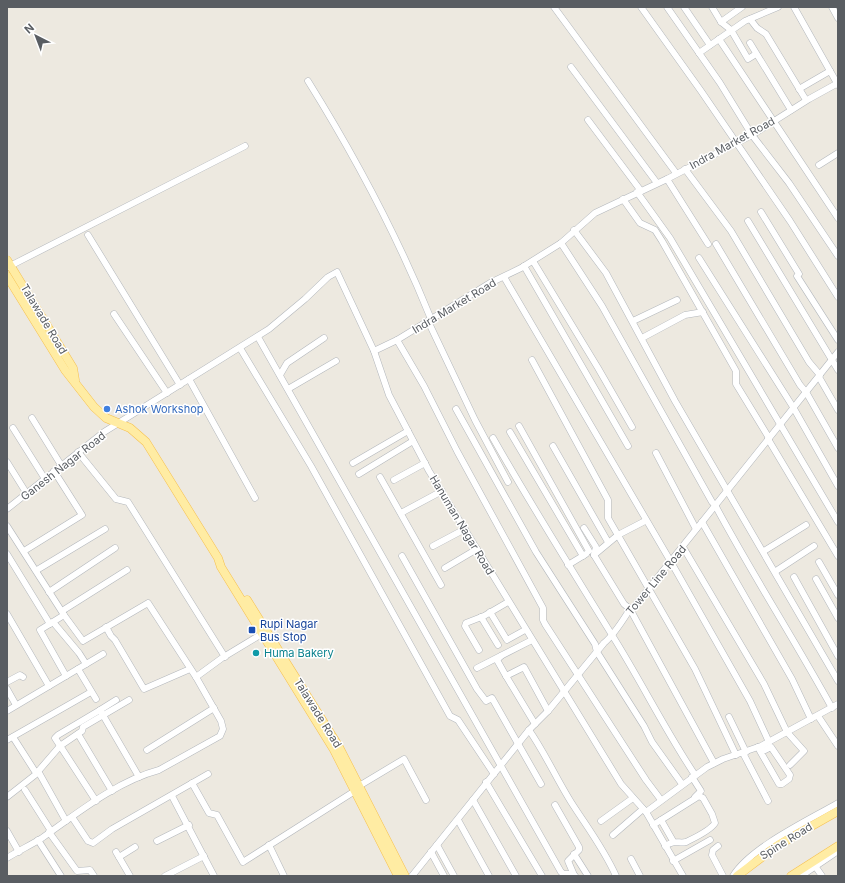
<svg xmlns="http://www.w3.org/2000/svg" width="845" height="883" font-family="Inter,sans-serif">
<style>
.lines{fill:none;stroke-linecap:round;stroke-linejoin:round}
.minor-casing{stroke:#b3b7bc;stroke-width:7}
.major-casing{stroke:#f7c04e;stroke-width:9}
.minor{stroke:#fff;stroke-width:6}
.major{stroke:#ffeca3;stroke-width:8}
.shop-dot{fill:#3f7fe0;stroke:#fff;stroke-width:1.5}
.transit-dot{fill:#1a4fb4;stroke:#fff;stroke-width:1.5}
.culture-dot{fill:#0f9aa8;stroke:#fff;stroke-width:1.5}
.labels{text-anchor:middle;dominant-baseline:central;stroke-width:3;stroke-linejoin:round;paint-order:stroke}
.street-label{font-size:11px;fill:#595d62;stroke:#fff}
.shop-label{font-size:11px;fill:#366cbe;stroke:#fff;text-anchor:start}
.transit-label{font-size:11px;fill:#164399;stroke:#fff;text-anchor:start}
.culture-label{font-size:11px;fill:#0d838f;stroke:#fff;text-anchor:start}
</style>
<rect width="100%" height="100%" fill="#ede9e0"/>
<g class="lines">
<defs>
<g id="minor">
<polyline points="554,7 676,173"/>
<polyline points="641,7 701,91 790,221 838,297"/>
<polyline points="667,7 720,83 752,135 789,183 838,256"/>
<polyline points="684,7 710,45"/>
<polyline points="712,7 721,22 731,30 748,59 756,54"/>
<polyline points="794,7 838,85"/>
<polyline points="832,7 838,18"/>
<polyline points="750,19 757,28 766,34 806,100"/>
<polyline points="721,22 742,7"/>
<polyline points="719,39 838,218"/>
<polyline points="750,43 791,110"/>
<polyline points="699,53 745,21 778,7"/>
<polyline points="571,67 657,183"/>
<path d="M308,81C356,158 397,235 431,319"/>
<polyline points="799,89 830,71"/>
<polyline points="588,120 641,191"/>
<polyline points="819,165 838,153"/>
<polyline points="685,169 731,231 809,362 820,375"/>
<polyline points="667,179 708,244"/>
<polyline points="637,192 670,238 838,522"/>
<polyline points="623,199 640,223 655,230 662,241 736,371 736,384 769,438"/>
<polyline points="761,212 799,274 797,276 838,340"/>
<polyline points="748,221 838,370"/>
<polyline points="574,230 606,273 675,401 838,681"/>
<polyline points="88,235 180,385"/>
<path d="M561,243L602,306L712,502L715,505C752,574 794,639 832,708"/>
<polyline points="716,244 800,385 806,392 838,448"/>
<polyline points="699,258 793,407 838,486"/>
<polyline points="533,261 598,368 632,427"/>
<polyline points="524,266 628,446"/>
<polyline points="8,267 245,146"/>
<polyline points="504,277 671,562 750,701 769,742"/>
<polyline points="114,314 167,393"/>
<polyline points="428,321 475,420 508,482"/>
<polyline points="633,321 677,300"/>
<polyline points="258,337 561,872 564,874 571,874 575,876"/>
<polyline points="642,338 685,315 703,312"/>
<polyline points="397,340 424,386 457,451 543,608 543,620 545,624 646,780 661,800"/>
<polyline points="240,348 311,466 450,716 458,720 494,774"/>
<polyline points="374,351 397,340 490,283 521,268 561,243 595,213 667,179 752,135 809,99 838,83"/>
<polyline points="532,360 608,500 608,518 695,669 736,755"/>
<polyline points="280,375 287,363 324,338"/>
<polyline points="819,377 838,410"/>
<polyline points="189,379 255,498"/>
<polyline points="288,389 336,361"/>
<polyline points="456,409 536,552 595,644 597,652 644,726 652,742 682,784"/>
<polyline points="32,418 61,465"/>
<polyline points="519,426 589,551"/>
<polyline points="13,428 45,479"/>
<polyline points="510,432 583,556"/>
<path d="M493,438C531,505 572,570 612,635C641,681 665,730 695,775"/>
<polyline points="768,439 838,556"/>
<polyline points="553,446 608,542"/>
<polyline points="78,452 116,499 128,502 225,657"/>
<polyline points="656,453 696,529"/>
<polyline points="7,462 27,494"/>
<polyline points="353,463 408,431"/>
<polyline points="359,474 413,441"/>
<polyline points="380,477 441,585"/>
<polyline points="394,480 425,463"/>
<polyline points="7,509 104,432 269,329 305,299 328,277 337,272 374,351 389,395 429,471 621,784 646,812 683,876"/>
<polyline points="401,513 442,491"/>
<polyline points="702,522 792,679 811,719"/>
<polyline points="7,526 64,615 83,641 148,603 196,677"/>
<polyline points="584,528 596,547 594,555 618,535 645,521"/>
<polyline points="433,546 465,529"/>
<polyline points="683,547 764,684 787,732 804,751 790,765"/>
<polyline points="24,551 82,515 54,471"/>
<polyline points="764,551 806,525"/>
<polyline points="7,554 50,624"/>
<polyline points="594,555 624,604 630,609 714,763"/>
<polyline points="402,556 477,689 486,701 492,698 541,784"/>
<polyline points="819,562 838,595"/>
<polyline points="568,565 586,554"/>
<polyline points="445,568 477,549"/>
<polyline points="37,570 105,529"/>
<polyline points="776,571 814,546"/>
<polyline points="794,577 838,656"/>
<polyline points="816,579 838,618"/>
<polyline points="49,592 115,548"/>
<polyline points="62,611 127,570"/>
<polyline points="490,612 507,640 525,630"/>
<polyline points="7,614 49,686"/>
<polyline points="64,615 40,630 66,676"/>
<polyline points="481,617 498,645"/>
<polyline points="53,622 79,653 86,664"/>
<polyline points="106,627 111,636 115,640 144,689 190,669"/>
<polyline points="479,650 465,626 466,623 484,616 508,602"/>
<polyline points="501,656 497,660 506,676"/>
<polyline points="477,668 532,640"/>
<polyline points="78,669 96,699"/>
<polyline points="7,682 20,675 23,677"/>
<polyline points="7,689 16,705"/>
<polyline points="100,710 116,700"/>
<polyline points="7,711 103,654"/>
<polyline points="818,716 838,746"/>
<polyline points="729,717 746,752"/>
<polyline points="535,724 506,676 524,667 548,711"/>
<path d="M529,730C545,753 556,778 571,802C587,827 604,849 616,876"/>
<polyline points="78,734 112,791"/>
<polyline points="13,737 36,773"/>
<polyline points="7,740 91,692"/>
<polyline points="758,747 760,751 779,784 782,784 789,779 790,775 771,747 761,752"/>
<polyline points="147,750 214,708"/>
<polyline points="743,753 768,801"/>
<polyline points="38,771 66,821"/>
<polyline points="692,777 701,791 695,797"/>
<polyline points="486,782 542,876"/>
<polyline points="192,783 209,813 217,815 243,862 358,789"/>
<polyline points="359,786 404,759 426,800"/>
<polyline points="25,790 51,831"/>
<polyline points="172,796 214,876"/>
<polyline points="7,797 35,775 60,746 82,731 83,727 129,700"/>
<polyline points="473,800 516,876"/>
<polyline points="96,801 55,738 58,735 100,710 139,777"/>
<polyline points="555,805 579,847 579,850 568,861 574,875"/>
<polyline points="646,812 707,767 723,759 761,746 838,704"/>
<polyline points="72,817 88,841 93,843 112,829 208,774"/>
<polyline points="458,820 489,876"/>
<polyline points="661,820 673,841"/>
<polyline points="601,821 633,798"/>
<path d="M653,825L699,796L703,798L712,814L715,823C710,831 694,838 686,842C678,844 677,839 665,846"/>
<polyline points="7,831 19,852"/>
<polyline points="49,832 77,871 90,870 94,876"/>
<polyline points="613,835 643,809"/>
<polyline points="38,840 61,876"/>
<polyline points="157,841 189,825"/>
<polyline points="269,845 284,876"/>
<polyline points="437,845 454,876"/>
<polyline points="718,846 713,850 712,855 723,876"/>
<polyline points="116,852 130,876"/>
<polyline points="431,852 444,876"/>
<polyline points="574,854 588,876"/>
<polyline points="119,857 135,847"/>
<path d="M7,858C18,851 31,845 42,838C76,814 117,781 159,770L220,736L223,729L221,721L196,677L222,658L265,632"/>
<polyline points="631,859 640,876"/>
<polyline points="673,861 710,840"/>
<polyline points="815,866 822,876"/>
<polyline points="165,876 204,856"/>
<path d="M412,876L529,730L548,711L604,643C615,634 623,620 630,609L634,607L838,352"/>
<path d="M733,876C751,847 809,820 838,803"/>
<polyline points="801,876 838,851"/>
</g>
<g id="major">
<polyline points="7,260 73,368 75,380"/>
<polyline points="7,276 65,370 94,407 106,418 130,428 146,442 218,558 221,567 334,750 398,876"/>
<polyline points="247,600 339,747 405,876"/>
<polyline points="737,876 778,845 838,811"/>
<polyline points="791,876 838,846"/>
</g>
</defs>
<use href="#minor" class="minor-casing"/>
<use href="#major" class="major-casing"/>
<use href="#minor" class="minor"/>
<use href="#major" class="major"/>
</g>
<circle class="shop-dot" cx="107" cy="409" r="4"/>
<rect class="transit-dot" x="248" y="626" width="8" height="8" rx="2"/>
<circle class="culture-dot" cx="256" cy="653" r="4"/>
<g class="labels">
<g class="street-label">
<text transform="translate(732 143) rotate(-29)">Indra Market Road</text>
<text transform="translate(454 306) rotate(-31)">Indra Market Road</text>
<text transform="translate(44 319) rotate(59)">Talawade Road</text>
<text transform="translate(63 466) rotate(-38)">Ganesh Nagar Road</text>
<text transform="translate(462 525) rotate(59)">Hanuman Nagar Road</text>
<text transform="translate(656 580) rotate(-50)">Tower Line Road</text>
<text transform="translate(318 713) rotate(58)">Talawade Road</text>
<text transform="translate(786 841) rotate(-32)">Spine Road</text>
</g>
<g class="shop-label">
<text x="115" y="409">Ashok Workshop</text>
</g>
<g class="transit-label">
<text x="260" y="624">Rupi Nagar<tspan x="260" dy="13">Bus Stop</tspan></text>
</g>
<g class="culture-label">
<text x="264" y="653">Huma Bakery</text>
</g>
</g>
<rect width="845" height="883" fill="none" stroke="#595d62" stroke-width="16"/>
<g transform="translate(36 36) rotate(318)" stroke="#ffffff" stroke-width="3" paint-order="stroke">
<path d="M0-3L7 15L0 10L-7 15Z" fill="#595d62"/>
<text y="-6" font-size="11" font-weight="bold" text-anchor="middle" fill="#595d62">N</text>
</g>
</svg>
